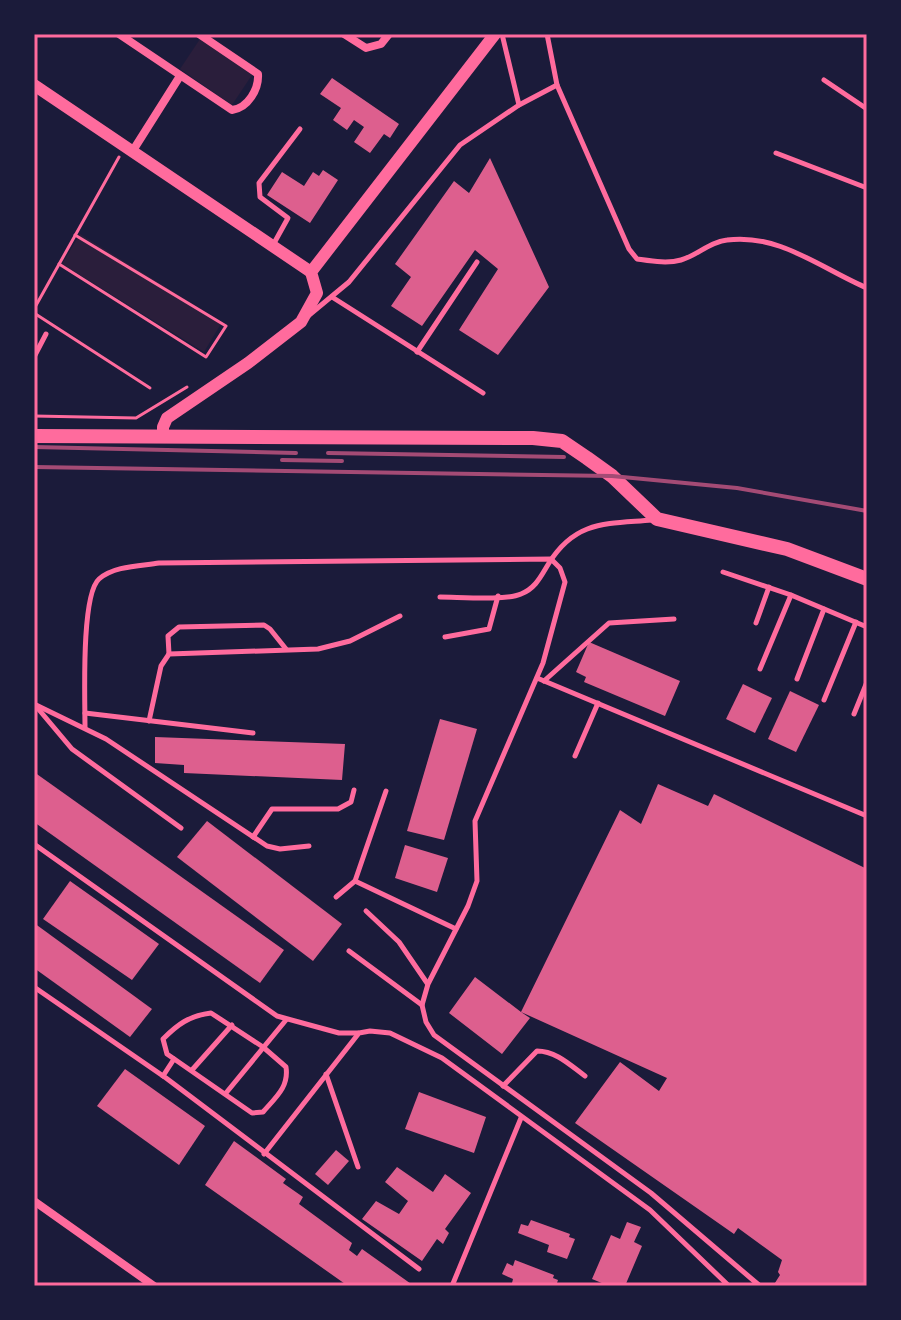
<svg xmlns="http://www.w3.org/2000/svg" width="901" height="1320" font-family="Literata,serif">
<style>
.green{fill:#2a1e3b}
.building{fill:#dd5f8e}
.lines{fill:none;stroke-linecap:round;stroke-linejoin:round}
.path{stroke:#ff6b9d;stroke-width:3}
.service{stroke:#ff6b9d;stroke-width:5}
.minor{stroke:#ff6b9d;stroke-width:8}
.tertiary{stroke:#ff6b9d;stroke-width:12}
.secondary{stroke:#ff6b9d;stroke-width:14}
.rail{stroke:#a44b75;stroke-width:4}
.neatline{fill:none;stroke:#ff6b9d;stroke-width:3}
</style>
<rect width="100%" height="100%" fill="#1b1b3a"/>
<g class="green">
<polygon points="200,39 252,75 232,105 180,69"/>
<polygon points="80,234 222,322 204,352 62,264"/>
</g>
<g class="building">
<polygon points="332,78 399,124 390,138 384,134 370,153 354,142 364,127 354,120 347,130 333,120 341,108 320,94"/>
<polygon points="490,158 549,287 498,355 459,330 498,269 475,250 422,326 391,306 411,277 395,264 454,181 469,193"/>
<polygon points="323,170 338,180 310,223 267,195 282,172 304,186 313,172 319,176"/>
<polygon points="589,642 680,681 665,716 584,682 586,677 576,672"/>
<polygon points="743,684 772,698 755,733 726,719"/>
<polygon points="790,691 819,705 796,752 768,739"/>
<polygon points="440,719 477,729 444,840 407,831"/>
<polygon points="155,737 345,744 342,780 184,773 184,765 155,763"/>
<polygon points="34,772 284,950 260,983 34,822"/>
<polygon points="658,784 708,806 714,794 867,869 867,1286 773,1286 780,1275 778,1272 782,1260 738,1228 734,1234 575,1123 620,1062 659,1091 667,1078 521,1012 530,1018 502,1054 449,1013 475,977 521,1012 620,810 641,824"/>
<polygon points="207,821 342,924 313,961 177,857"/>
<polygon points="405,845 448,858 437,892 395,878"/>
<polygon points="70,881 159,944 132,980 43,919"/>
<polygon points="34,923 152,1009 130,1037 34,968"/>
<polygon points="125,1069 205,1126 179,1165 97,1106"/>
<polygon points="419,1092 486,1117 474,1153 405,1129"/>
<polygon points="234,1141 286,1179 283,1183 303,1197 299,1204 352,1243 349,1250 357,1256 362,1249 414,1286 348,1286 205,1185"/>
<polygon points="336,1150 349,1161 328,1185 315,1174"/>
<polygon points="397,1167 433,1192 445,1174 471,1193 445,1229 449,1233 443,1244 437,1239 422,1261 362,1219 376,1201 399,1214 408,1201 385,1182"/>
<polygon points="531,1220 570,1234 569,1237 575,1239 567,1259 547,1252 549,1245 518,1233 521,1224 528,1226"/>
<polygon points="627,1222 641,1227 634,1242 642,1246 625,1286 609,1286 592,1279 611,1235 620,1239"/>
<polygon points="515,1260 554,1275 553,1278 558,1280 556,1286 520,1286 512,1283 513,1279 502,1274 507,1263 513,1266"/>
</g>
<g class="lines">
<g class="path">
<polyline points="59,264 206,357 226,326 75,235"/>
<polyline points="34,309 119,157"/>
<polyline points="34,313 150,388"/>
<polyline points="34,416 136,418 187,387"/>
</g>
<g class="service">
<polyline points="502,34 519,105"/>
<path d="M547,34L557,85L629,249L637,259C651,261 667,264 681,260C698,255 709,242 727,240C779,233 822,269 867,288"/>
<polyline points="824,80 867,109"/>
<polyline points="776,153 867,188"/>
<polyline points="273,245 288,218 260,197 259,183 300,129"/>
<polyline points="332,297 483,393"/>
<polyline points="308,316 349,282 460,145 519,105 557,85"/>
<polyline points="417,352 477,262"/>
<polyline points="34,357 46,334"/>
<polyline points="723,572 791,595 867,627"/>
<path d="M440,597C459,597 505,601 521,594C536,588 541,576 549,563C576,520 607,524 652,520"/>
<polyline points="756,623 769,587"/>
<polyline points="445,637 489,629 498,596"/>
<polyline points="169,654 168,636 179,627 264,625 270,629 286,649"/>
<polyline points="760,669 791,595"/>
<polyline points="537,678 867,816"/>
<polyline points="797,679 824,609"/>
<polyline points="544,681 609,623 674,619"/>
<polyline points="824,700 856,622"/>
<polyline points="34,704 106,739 267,846 280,849 309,846"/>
<polyline points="35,705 72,749 181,828"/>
<polyline points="85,713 253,733"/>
<polyline points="854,714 867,682"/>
<polyline points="149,721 161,666 169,654 318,649 350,641 400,616"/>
<path d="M85,727C85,699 81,595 99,579C114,566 140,566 159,563L551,559L560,568L565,582L543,663L475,821L477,881L468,906L428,984L422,1005L426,1022L434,1035L651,1193L760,1286"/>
<polyline points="575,756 598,703"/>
<polyline points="253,837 272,809 338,809 351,802 354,790"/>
<polyline points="34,844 277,1016 339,1033 358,1033"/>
<polyline points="355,881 456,929"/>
<polyline points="336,897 355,881 386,791"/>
<polyline points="366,911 399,942 427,983"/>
<polyline points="349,951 422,1005"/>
<polyline points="34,987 166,1078 419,1269"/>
<path d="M211,1013L263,1047L286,1067C289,1087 276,1097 263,1112L252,1113L167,1054L163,1039C178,1024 189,1016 211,1013Z"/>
<polyline points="192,1070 232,1025"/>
<polyline points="326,1074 358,1167"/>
<polyline points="163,1076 174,1059"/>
<path d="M503,1086L537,1051C556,1051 570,1065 585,1076"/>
<polyline points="226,1093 286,1020"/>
<polyline points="264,1154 359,1033 370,1031 390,1033 442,1058 650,1210 729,1286"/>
<polyline points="452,1286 521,1118"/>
</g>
<g class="minor">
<path d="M119,34L232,110C248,108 259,89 258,74L199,34"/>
<polyline points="344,34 366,48 381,44 389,34"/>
<polyline points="132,152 180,76"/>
<polyline points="34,1201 154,1286"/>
</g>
<g class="tertiary">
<polyline points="34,85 311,272"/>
<polyline points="163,437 163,427 167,418 248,363 301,322 317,293 311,272 495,34"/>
</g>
<polyline class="secondary" points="34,436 533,438 562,441 587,458 612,476 657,519 787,549 867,579"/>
<g class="rail">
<polyline points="34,447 296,453"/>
<polyline points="328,453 564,457"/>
<polyline points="282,460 342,461"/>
<polyline points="34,467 612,476 737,488 867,511"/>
</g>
</g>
<rect width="901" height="1320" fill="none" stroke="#1b1b3a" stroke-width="72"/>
<rect x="36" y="36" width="829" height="1248" class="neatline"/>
</svg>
